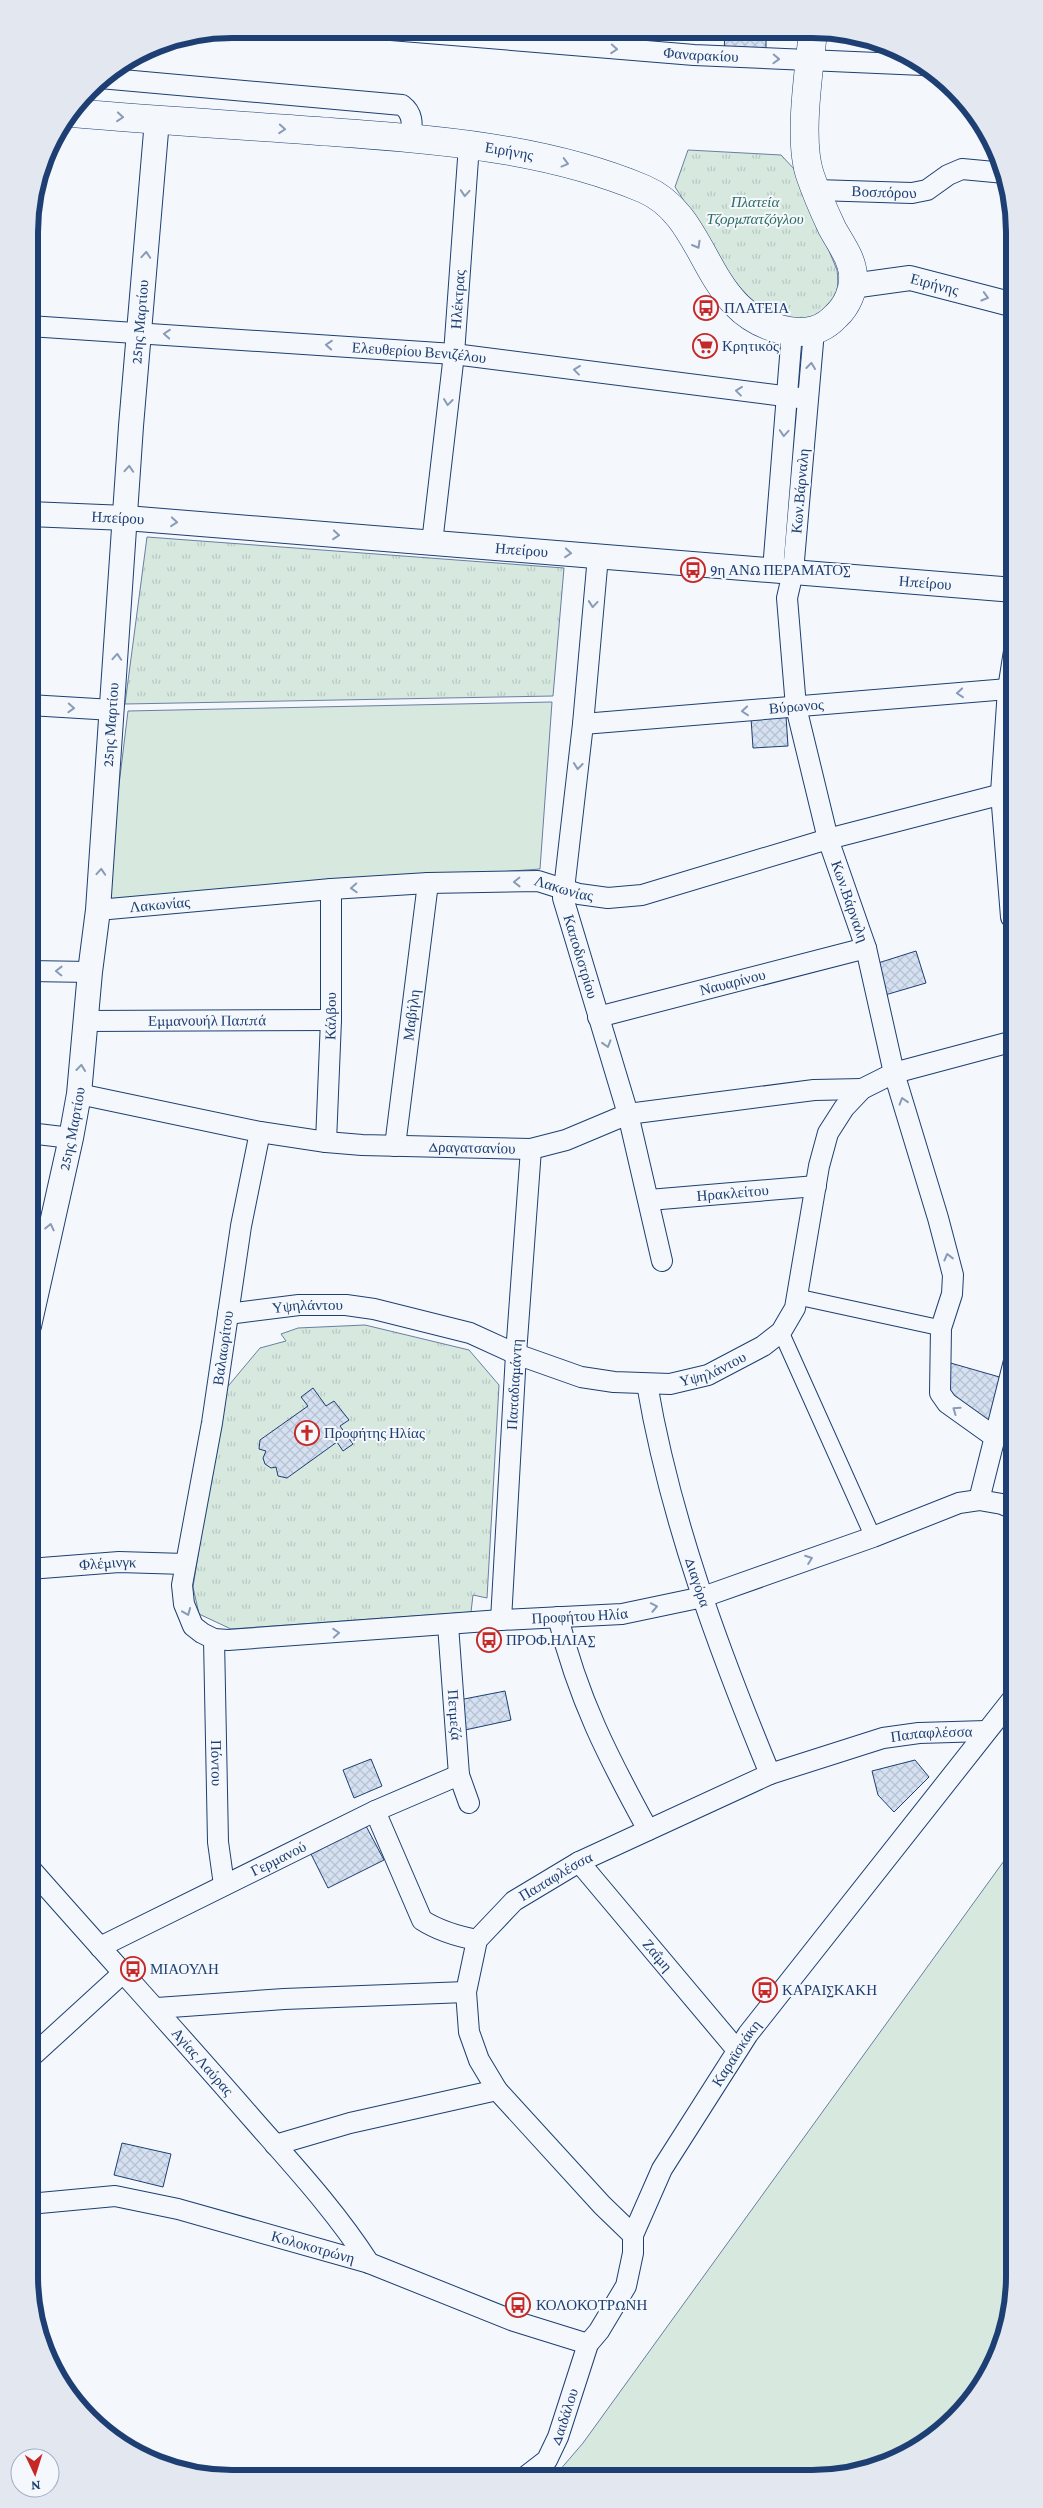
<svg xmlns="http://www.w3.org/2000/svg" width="1043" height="2508" font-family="'Crimson Pro',serif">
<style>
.grass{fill:#d7e8df;stroke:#687fa3}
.park{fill:url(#park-tufts);stroke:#687fa3}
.building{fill:url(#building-cross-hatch);stroke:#1d3f73}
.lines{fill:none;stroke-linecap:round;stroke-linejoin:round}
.pedestrian-casing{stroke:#1d3f73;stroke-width:17}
.minor-casing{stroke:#1d3f73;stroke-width:22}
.tertiary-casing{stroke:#1d3f73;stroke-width:26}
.secondary-casing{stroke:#1d3f73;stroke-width:29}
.pedestrian{stroke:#f4f7fb;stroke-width:15}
.minor{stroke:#f4f7fb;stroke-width:20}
.tertiary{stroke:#f4f7fb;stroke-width:24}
.secondary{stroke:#f4f7fb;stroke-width:28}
.oneway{stroke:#889bb7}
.labels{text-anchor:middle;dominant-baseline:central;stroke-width:4;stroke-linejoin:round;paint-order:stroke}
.street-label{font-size:15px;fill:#1d3f73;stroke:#f4f7fb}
.park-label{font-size:15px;font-style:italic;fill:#2c6c60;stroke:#f4f7fb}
.poi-label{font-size:15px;fill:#1d3f73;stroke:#f4f7fb;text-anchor:start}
.rim{fill:none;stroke:#1d3f73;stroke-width:6}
</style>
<defs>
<pattern id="park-tufts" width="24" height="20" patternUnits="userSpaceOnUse" patternTransform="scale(1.25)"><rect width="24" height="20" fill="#d7e8df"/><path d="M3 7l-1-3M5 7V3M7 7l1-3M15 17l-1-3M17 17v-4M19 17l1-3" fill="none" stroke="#b8c8c3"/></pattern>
<pattern id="building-cross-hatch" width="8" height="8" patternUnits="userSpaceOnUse" patternTransform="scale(1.25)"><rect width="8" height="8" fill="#d5e0f0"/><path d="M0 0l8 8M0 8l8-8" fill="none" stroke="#b6c1d1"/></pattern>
</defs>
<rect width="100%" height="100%" fill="#f4f7fb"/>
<g class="grass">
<polygon points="552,702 540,869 105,900 128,711"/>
<polygon points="1014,1847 1014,2290 999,2354 964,2410 913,2452 864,2472 812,2479 553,2478 583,2443"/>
</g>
<g class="park">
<path d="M688,150L781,155L796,171L837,270C841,302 829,309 804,323C792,319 779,317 768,311C733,295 697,219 675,187Z"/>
<polygon points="147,537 564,568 553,696 125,704"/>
<polygon points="365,1325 469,1350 499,1385 487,1598 473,1595 471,1612 231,1629 199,1614 193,1587 224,1391 260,1348 286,1341 281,1334 298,1328"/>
</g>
<g class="building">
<polygon points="725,32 766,32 766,51 724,53"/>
<polygon points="786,716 788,746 753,748 751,718"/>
<polygon points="916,951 926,983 885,995 875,964"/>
<polygon points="947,1362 1003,1378 994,1429 948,1399"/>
<polygon points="313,1388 326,1406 334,1401 349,1420 340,1426 353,1444 343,1451 337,1442 287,1478 278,1476 276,1467 271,1468 265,1464 263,1458 266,1451 259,1449 260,1440 308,1406 301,1397"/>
<polygon points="505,1691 511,1720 465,1730 459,1700"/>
<polygon points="371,1759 382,1786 354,1798 343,1770"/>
<polygon points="915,1760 929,1777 894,1812 878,1795 872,1771"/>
<polygon points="366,1826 384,1860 328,1888 311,1854"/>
<polygon points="122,2143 171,2154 163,2187 114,2175"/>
</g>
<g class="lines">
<defs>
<g id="pedestrian">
<polyline points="798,1297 941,1328"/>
<polyline points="781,1332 873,1537"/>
</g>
<g id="minor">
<path id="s1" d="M391,30L694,55L923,65"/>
<path d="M100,78L402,105C414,114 412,125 411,139"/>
<path id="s2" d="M816,190L912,193L927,190L948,175L962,169L1005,173"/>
<path id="s3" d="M29,326L454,354L807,399"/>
<path id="s4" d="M814,331L793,572L787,598L796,707L828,839L866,948L894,1073L938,1218L953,1275L952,1294L941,1328L940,1393L947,1403L996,1438"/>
<path id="s5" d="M432,543L454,354L469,145"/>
<path id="s6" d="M598,556L583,724L563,898L628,1114L662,1261"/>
<polyline points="773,570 792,332"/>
<polyline points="29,705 113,710"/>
<path id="s7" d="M583,724L1008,689"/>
<path id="s8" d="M98,910L331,889L428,883L538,881L579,894L608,898L642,895L828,839L1014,791"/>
<polyline points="1011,917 1001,793 1008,689 1014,651"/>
<polyline points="29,971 90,972"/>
<path id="s9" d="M598,1017L866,948"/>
<path id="s10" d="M85,1021L331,1020"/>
<path id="s11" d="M79,1094L260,1132L326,1142L362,1145L531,1149L566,1140L628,1114L814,1090L862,1089"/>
<path id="s12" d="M260,1132L241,1226L212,1423L182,1585L184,1604L193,1626L202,1633L214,1639L228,1640L501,1620L622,1614L703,1597L873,1537L959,1503L979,1500L1002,1504L1014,1509"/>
<polyline points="29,1133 71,1138"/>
<path id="s13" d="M326,1142L331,1020V889"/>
<path id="s14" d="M395,1146L428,883"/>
<path id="s15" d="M649,1200L816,1186"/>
<path id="s16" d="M228,1314L299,1305H346L374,1309L470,1333L516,1354L581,1377L614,1382L670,1384L708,1375L763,1346L781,1332L795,1308L819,1166L828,1133L844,1108L862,1089L894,1073L1014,1041"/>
<path id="s17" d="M647,1384C670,1519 718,1648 770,1774"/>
<polyline points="979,1500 1014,1361"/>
<path id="s18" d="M29,1569L119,1562L185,1564"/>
<path d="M558,1617C578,1699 608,1757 648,1830"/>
<path id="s19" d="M501,1620L516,1354L531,1149"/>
<path id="s20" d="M448,1625L459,1775L469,1803"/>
<path id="s21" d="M214,1639L218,1842L224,1885"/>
<path d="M375,1811L422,1920C439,1931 456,1936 477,1940"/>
<path id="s22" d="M579,1862L737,2050"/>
<path id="s23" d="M29,1867C102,1950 177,2032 250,2116C292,2164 335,2210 369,2263"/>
<path id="s24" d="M100,1947L375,1811L459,1775"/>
<polyline points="157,2008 284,1999 466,1992"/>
<polyline points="29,2059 124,1972"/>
<polyline points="29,2095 30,2110"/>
<polyline points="275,2145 350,2123 497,2090"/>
<path id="s25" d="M29,2204L115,2196L178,2209L369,2263L514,2321L588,2344"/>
<path id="s26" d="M633,2235L602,2205L497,2090L479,2060L469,2032L466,1992L477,1940L514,1901L579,1862L770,1774L883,1738L919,1733L986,1731"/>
<path id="s27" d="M525,2477L547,2460L558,2437L588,2344L599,2331L626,2286L633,2253V2235L662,2169L748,2034L1014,1697"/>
</g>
<g id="tertiary">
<path id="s28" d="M852,286L910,278L1014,305"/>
<path id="s29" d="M29,514L126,518L1014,590"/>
<path id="s30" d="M29,1326L71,1138L79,1094L90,972L98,910L131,426L157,120"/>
</g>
<g id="secondary">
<path id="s31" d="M72,113C154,120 236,125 318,131C427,139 542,146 644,189C712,218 702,319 790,331C808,334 823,330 836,316C847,306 854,290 853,275C852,258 840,243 832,228C824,211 816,193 810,175C798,140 809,70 813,32"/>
</g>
</defs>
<use href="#pedestrian" class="pedestrian-casing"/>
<use href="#minor" class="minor-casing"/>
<use href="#tertiary" class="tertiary-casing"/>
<use href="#secondary" class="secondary-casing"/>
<use href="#pedestrian" class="pedestrian"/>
<use href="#minor" class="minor"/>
<use href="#tertiary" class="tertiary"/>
<use href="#secondary" class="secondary"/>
</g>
<defs><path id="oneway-chevron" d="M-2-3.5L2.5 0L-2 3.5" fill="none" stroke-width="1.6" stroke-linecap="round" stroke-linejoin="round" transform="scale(1.25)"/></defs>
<g class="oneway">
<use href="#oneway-chevron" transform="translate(614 49) rotate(4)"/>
<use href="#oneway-chevron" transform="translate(776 59) rotate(2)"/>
<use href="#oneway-chevron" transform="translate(120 117) rotate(5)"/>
<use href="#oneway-chevron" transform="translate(282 129) rotate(4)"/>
<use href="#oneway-chevron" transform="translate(565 163) rotate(15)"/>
<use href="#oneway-chevron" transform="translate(465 193) rotate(94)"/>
<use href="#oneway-chevron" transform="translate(697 245) rotate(60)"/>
<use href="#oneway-chevron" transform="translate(146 255) rotate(-86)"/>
<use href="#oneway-chevron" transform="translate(985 297) rotate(16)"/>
<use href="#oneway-chevron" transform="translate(167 334) rotate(-176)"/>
<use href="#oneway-chevron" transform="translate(329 345) rotate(-176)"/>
<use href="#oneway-chevron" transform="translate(811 366) rotate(-84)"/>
<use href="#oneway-chevron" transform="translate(577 370) rotate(-173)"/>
<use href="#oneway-chevron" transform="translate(739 391) rotate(-173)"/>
<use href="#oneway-chevron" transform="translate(448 402) rotate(97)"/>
<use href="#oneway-chevron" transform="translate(784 433) rotate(94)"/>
<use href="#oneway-chevron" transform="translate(129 469) rotate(-86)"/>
<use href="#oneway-chevron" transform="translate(174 522) rotate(5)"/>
<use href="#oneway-chevron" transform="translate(336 535) rotate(5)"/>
<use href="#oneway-chevron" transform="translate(568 553) rotate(5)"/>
<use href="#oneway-chevron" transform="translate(593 604) rotate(95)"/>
<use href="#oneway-chevron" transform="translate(117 657) rotate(-86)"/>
<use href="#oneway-chevron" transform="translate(960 693) rotate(175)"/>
<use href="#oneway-chevron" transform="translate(71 708) rotate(3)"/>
<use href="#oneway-chevron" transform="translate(745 711) rotate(175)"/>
<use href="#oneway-chevron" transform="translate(578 766) rotate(96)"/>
<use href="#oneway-chevron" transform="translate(101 872) rotate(-86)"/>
<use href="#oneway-chevron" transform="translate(517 882) rotate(179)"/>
<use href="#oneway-chevron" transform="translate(354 888) rotate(177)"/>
<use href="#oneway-chevron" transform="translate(59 971) rotate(-179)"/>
<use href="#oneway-chevron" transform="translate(607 1044) rotate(73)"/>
<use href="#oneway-chevron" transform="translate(81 1068) rotate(-84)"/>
<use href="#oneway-chevron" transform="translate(903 1101) rotate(-107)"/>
<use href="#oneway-chevron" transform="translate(50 1227) rotate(-77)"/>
<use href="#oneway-chevron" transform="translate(948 1257) rotate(-104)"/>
<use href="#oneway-chevron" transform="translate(956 1410) rotate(-145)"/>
<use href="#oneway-chevron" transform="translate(809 1559) rotate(-20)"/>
<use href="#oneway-chevron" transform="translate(654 1607) rotate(-11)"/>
<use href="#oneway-chevron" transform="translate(187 1612) rotate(68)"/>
<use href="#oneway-chevron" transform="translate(336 1633) rotate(-4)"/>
</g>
<defs>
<symbol id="bus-ring" viewBox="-11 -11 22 22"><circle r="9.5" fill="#f4f7fb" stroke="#c62828" stroke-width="1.5"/><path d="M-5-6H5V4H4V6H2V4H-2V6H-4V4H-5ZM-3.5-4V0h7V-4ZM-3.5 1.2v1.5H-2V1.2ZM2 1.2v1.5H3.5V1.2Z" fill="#c62828"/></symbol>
<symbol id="supermarket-ring" viewBox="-11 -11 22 22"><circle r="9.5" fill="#f4f7fb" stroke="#c62828" stroke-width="1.5"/><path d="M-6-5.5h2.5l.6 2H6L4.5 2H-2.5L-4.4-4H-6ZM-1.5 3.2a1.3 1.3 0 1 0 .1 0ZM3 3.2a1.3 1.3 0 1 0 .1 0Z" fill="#c62828"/></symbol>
<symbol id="church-ring" viewBox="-11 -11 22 22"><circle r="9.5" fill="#f4f7fb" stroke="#c62828" stroke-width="1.5"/><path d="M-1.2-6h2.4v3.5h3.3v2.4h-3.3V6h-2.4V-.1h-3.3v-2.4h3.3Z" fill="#c62828"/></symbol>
</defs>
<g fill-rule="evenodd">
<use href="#bus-ring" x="692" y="294" width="28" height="28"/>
<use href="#supermarket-ring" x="691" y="332" width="28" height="28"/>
<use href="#bus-ring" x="679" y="556" width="28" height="28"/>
<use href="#church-ring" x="293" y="1419" width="28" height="28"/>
<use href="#bus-ring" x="475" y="1626" width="28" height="28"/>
<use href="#bus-ring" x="119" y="1955" width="28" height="28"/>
<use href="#bus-ring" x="751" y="1976" width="28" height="28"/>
<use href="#bus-ring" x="504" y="2291" width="28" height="28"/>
</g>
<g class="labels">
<g class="street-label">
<text stroke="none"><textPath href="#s1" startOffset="311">Φαναρακίου</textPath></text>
<text stroke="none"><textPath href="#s31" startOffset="439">Ειρήνης</textPath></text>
<text stroke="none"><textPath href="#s2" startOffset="68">Βοσπόρου</textPath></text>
<text stroke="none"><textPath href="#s28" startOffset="84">Ειρήνης</textPath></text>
<text stroke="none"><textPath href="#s5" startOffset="245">Ηλέκτρας</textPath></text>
<text stroke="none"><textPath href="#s30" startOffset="1012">25ης Μαρτίου</textPath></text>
<text stroke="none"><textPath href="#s3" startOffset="391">Ελευθερίου Βενιζέλου</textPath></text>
<text transform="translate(800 491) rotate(-85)">Κων.Βάρναλη</text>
<text stroke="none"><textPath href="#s29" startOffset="89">Ηπείρου</textPath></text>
<text stroke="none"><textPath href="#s29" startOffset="494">Ηπείρου</textPath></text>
<text stroke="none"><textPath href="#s29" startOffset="899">Ηπείρου</textPath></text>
<text stroke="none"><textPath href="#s7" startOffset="214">Βύρωνος</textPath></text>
<text stroke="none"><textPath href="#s30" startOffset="608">25ης Μαρτίου</textPath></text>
<text stroke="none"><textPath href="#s8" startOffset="468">Λακωνίας</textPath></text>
<text stroke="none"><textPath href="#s4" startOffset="580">Κων.Βάρναλη</textPath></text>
<text stroke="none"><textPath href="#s8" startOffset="62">Λακωνίας</textPath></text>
<text stroke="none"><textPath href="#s6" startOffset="405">Καποδιστρίου</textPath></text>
<text stroke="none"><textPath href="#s9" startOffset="139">Ναυαρίνου</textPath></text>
<text stroke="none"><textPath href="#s14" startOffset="132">Μαβήλη</textPath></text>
<text stroke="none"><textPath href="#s13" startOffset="126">Κάλβου</textPath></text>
<text stroke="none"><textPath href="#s10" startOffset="122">Εμμανουήλ Παππά</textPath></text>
<text stroke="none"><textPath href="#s30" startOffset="202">25ης Μαρτίου</textPath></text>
<text stroke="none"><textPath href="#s11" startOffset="398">Δραγατσανίου</textPath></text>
<text stroke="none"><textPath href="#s15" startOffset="84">Ηρακλείτου</textPath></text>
<text stroke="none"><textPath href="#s16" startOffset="80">Υψηλάντου</textPath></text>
<text transform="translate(223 1348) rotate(-82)">Βαλαωρίτου</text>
<text stroke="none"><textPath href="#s16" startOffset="500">Υψηλάντου</textPath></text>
<text stroke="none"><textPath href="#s19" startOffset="236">Παπαδιαμάντη</textPath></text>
<text stroke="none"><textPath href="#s18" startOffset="79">Φλέμινγκ</textPath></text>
<text stroke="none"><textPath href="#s17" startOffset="205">Διαγόρα</textPath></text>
<text stroke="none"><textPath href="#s12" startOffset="894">Προφήτου Ηλία</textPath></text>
<text stroke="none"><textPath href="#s20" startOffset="90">Πετμεζά</textPath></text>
<text stroke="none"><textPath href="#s26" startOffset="864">Παπαφλέσσα</textPath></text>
<text stroke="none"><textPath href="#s21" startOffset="124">Πόντου</textPath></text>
<text stroke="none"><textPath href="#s24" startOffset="199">Γερμανού</textPath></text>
<text stroke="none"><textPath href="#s26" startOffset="459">Παπαφλέσσα</textPath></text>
<text stroke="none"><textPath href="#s22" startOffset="122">Ζαΐμη</textPath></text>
<text stroke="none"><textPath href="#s27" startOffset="482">Καραϊσκάκη</textPath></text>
<text stroke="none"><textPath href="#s23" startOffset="261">Αγίας Λαύρας</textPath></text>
<text stroke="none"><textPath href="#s25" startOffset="291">Κολοκοτρώνη</textPath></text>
<text stroke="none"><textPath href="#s27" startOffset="75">Δαιδάλου</textPath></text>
</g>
<g class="park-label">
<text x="755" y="202">Πλατεία<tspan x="755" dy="17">Τζορμπατζόγλου</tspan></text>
</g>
<g class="poi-label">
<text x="724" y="308">ΠΛΑΤΕΙΑ</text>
<text x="722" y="346">Κρητικός</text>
<text x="710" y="570">9η ΑΝΩ ΠΕΡΑΜΑΤΟΣ</text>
<text x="324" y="1433">Προφήτης Ηλίας</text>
<text x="506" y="1640">ΠΡΟΦ.ΗΛΙΑΣ</text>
<text x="150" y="1969">ΜΙΑΟΥΛΗ</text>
<text x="782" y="1990">ΚΑΡΑΙΣΚΑΚΗ</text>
<text x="536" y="2305">ΚΟΛΟΚΟΤΡΩΝΗ</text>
</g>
</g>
<path d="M0 0H1043V2508H0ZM232 38H812A194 194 0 0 1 1006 232V2276A194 194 0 0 1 812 2470H232A194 194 0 0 1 38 2276V232A194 194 0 0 1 232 38Z" fill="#e3e8f0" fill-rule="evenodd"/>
<path class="rim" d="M232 38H812A194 194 0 0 1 1006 232V2276A194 194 0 0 1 812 2470H232A194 194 0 0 1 38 2276V232A194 194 0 0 1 232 38Z"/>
<g transform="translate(35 2473) rotate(176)"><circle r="24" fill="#f4f7fb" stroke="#9eadc5"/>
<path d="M0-4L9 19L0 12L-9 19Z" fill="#c62828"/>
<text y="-8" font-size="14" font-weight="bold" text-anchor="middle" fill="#1d3f73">N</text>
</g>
</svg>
